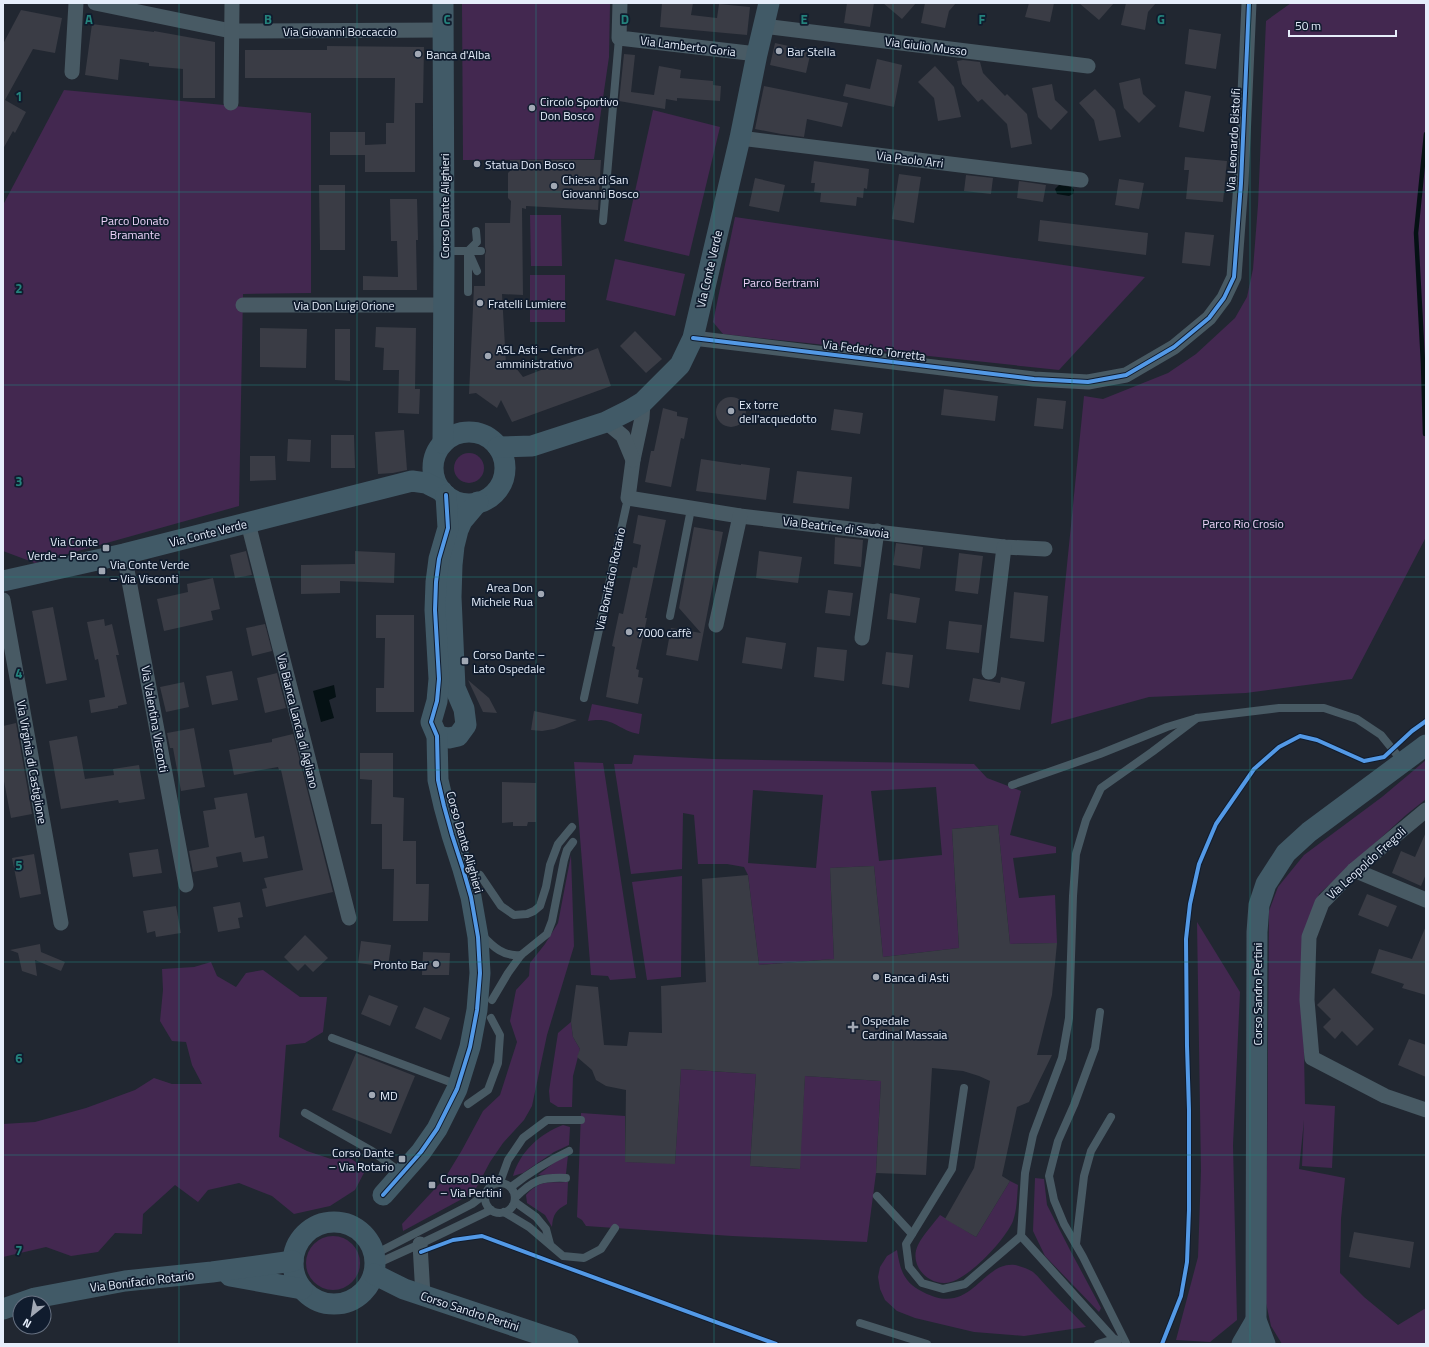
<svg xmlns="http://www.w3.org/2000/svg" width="1429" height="1347" font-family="'Titillium Web',sans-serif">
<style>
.green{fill:#432850;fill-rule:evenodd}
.water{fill:#051114}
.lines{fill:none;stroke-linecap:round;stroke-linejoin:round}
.stream{stroke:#051114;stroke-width:4.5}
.building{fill:#3a3c45}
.lane{stroke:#485a64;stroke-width:8}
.street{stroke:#485a64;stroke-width:15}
.secondary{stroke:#415a67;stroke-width:21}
.cycleway-casing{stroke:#101c2e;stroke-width:6}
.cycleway{stroke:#5399e6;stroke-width:4}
.grid{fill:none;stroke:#24827c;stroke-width:1;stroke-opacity:0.55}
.poi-dot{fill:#a1a8b4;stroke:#101c2e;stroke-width:1.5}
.labels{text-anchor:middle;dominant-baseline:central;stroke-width:3.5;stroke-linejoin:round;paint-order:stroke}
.street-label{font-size:12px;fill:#e6eefb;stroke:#101c2e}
.poi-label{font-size:12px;fill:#e6eefb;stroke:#101c2e;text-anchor:start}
.park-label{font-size:12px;fill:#edd4f9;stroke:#101c2e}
.grid-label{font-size:13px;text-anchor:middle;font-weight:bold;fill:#24827c;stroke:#101c2e;stroke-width:3.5;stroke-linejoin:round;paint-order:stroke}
</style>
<rect width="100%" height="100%" fill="#212731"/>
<g class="green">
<polygon points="462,3 610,3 609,57 594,159 463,160"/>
<polygon points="1291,3 1426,3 1426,537 1352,679 1246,693 1149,697 1051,724 1084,396 1103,399 1168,373 1196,354 1235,318 1247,297 1253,269 1258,205 1266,21"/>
<polygon points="64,90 311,113 311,293 243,294 239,506 35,563 3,551 3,205"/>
<polygon points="653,110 720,127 689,256 624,241"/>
<polygon points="530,215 561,215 562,266 531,266"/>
<polygon points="735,217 1145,277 1059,370 723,334 713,322"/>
<polygon points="615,259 685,274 675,316 606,300"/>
<rect x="530" y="275" width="35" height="47"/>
<circle cx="469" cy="468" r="15"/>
<path d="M592,704L642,714L639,734C617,730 614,716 588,721Z"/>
<path d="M634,755L714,759L974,764L987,778L1021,791L1010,835L1056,847V853L1013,858L1019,898L1055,895L1057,943L1010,944L998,825L952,829L959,948L883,957L874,866L830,868L834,959L759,965L748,875L744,867L727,864H698L694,815L683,813L682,869L631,874L614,764H632ZM936,787L942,855L879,861L871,791ZM753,790L823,795L816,868L748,863Z"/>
<polygon points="1426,760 1426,799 1406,815 1319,894 1302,947 1305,1104 1335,1106 1332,1168 1302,1166 1304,1120 1299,1169 1345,1178 1341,1219 1340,1273 1364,1297 1398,1325 1426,1308 1426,1344 1282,1344 1271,1326 1266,1303 1269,911 1278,887 1304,855 1382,797"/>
<polygon points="574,762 603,763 636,978 610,980 608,976 591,975"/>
<polygon points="571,855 574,946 547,1035 532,1106 524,1120 503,1143 490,1162 479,1183 473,1193 403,1231 402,1224 445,1178 462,1150 483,1111 500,1095 517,1042 510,1021 516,990 529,976 530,963 545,944 558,923"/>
<polygon points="682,876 681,977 647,980 632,882"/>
<polygon points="1197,922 1240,992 1233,1145 1237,1320 1210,1342 1176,1340 1198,1257 1201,1171"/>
<polygon points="211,962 217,976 236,987 246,973 263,970 300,997 327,997 323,1032 305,1043 286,1045 279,1137 307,1151 331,1159 350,1158 366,1169 355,1190 330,1206 294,1214 272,1196 239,1183 208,1190 198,1202 175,1185 143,1214 142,1234 115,1233 98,1252 71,1256 46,1247 3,1257 3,1124 35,1122 86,1108 135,1090 154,1078 172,1084 202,1084 192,1065 186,1042 172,1041 160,1021 163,990 162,969 194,967"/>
<polygon points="571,1022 573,1037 580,1049 573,1076 572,1107 558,1107 550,1102 549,1091 558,1033"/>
<polygon points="681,1069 756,1074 750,1166 799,1169 805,1076 881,1081 876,1173 867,1242 732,1236 586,1226 582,1220 577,1217 581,1113 625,1116 625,1162 675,1163"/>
<path d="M563,1125L570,1127L569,1145L554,1152L523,1173L513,1176C520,1152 539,1134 563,1125Z"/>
<polygon points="568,1155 566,1174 538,1175 555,1162"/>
<polygon points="1035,1178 1044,1179 1047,1205 1070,1250 1101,1308 1099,1312 1045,1256 1033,1231"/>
<path d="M1010,1181L1018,1185C1017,1197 1017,1210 1013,1221C1006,1239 965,1284 944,1283C925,1283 909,1263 918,1245C922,1236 934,1223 940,1215L976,1237Z"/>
<path d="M568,1182L567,1204C556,1210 553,1214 552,1227L545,1215L527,1203L526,1195C541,1179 548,1183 568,1182Z"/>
<circle cx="333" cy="1263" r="27"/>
<path d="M897,1250C900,1270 904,1283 923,1292C972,1318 981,1261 1015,1265C1020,1266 1029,1269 1033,1272C1039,1277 1044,1284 1050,1290C1062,1302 1074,1315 1086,1327L1024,1336L974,1332L915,1318L897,1311L885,1300L880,1289L878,1277L880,1267L887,1256Z"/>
</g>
<g class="water">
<polygon points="1059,185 1072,187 1074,190 1073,194 1069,196 1057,194 1055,189"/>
<polygon points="334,685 336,697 329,700 334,718 321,722 313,691"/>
</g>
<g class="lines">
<polyline class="stream" points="1425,434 1423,363 1416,233 1426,134"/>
</g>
<g class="building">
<polygon points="662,3 693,3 691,15 717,18 719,4 750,7 747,35 660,27"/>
<polygon points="847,3 874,3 870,27 844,23"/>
<polygon points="883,3 916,3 902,19"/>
<polygon points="925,3 956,3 949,11 945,28 921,23"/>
<polygon points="1029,3 1054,3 1050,22 1025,17"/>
<polygon points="1079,3 1114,3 1099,20"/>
<polygon points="1126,3 1156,3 1148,12 1145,30 1121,25"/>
<polygon points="21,10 62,18 55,53 33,49 5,100 26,112 15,133 13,131 3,149 3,44"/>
<polygon points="92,24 154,32 154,31 215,42 215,98 183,98 183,69 149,66 149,63 120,59 118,80 85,75"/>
<polygon points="1189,29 1221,34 1216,69 1185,64"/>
<polygon points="775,43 811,51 806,73 770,65"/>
<polygon points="327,46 424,47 423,103 415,103 415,172 365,172 365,155 330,155 330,132 365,132 365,145 386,144 386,123 394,123 395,78 245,78 245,50 327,50"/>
<polygon points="624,54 635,55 631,92 654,95 659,66 681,70 680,78 713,81 713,85 721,86 720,101 677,98 677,101 666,99 665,109 619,101"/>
<polygon points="877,59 902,65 894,107 843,96 846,84 870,89"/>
<polygon points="963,60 980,62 983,73 1005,96 1007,94 1027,114 1032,144 1011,148 1007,124 982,99 978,102 962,84 957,61"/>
<polygon points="935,66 954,87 961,117 938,121 934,98 918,82"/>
<polygon points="1140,78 1143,94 1156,106 1139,123 1124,108 1119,83"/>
<polygon points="1052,84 1055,100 1068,112 1051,130 1038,117 1032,88"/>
<polygon points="764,86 848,103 842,127 807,119 804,137 781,134 755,129"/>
<polygon points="1095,89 1115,110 1121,137 1099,141 1094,120 1079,103"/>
<polygon points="1185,91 1211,96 1204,132 1179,127"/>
<polygon points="1185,157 1227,161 1223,202 1186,199 1189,170 1184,170"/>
<polygon points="510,160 601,160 598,210 526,206 526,209 522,208 523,295 502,294 506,364 516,368 523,377 598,348 611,386 512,422 501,400 497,408 476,393 469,394 474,286 485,286 485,255 486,251 485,247 485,223 510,223 511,201 508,198 508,173 511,170"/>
<polygon points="814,161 869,169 867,189 864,188 863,198 857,197 856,206 820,202 821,193 814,192 815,183 811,183"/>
<polygon points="899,174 921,177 914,223 892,219"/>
<polygon points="966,175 993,178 991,194 964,191"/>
<polygon points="755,178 785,185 779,212 749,206"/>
<polygon points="1119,179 1144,183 1139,209 1115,205"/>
<polygon points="1019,181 1046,185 1043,202 1017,198"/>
<polygon points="319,185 345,185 345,250 320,250"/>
<polygon points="390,199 417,199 418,240 416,240 417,290 363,290 363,276 398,277 397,241 391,241"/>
<polygon points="1040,220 1148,233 1146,255 1038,241"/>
<polygon points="1185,232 1214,235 1210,266 1182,263"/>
<polygon points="376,327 416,328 415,389 420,389 419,414 398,413 399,370 383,370 384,348 375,347"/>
<polygon points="260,328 307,329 306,368 260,367"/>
<polygon points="335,329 350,329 350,381 335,380"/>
<polygon points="635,331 662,359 646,373 620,346"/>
<polygon points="944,389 998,396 995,421 941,415"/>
<circle cx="731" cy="412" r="15"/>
<polygon points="1037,398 1066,401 1063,429 1034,426"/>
<polygon points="663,408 677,412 677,416 688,418 684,439 681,438 671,487 645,482 651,451 654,451"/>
<polygon points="834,409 863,413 860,434 831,430"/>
<polygon points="404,430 407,470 393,473 378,474 375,432"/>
<polygon points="331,435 354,435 355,468 331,468"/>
<polygon points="288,439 311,440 310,462 287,461"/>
<polygon points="250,456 275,456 276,480 250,481"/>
<polygon points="701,459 741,465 741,464 770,468 766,500 696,491"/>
<polygon points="797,471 852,477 849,509 793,503"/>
<polygon points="638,515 666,520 645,618 647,618 636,669 639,670 638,677 643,678 638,704 606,697 615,647 612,646 619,613 623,614 633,567 637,568 641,545 633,543"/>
<polygon points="694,527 723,532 698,661 666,655 671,628 701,633 679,608"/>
<polygon points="835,537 863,540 861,567 834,564"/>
<polygon points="896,543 923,547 920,569 893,565"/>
<polygon points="246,551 252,575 235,578 230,555"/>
<polygon points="355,551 395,553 394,583 340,581 340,593 301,594 301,565 355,564"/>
<polygon points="759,551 802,557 798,583 756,578"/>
<polygon points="959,553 983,556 978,594 955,591"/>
<polygon points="213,578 220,609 211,611 213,620 164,631 157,599 188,592 187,584"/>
<polygon points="828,590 853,593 850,616 825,613"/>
<polygon points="1014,592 1048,596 1044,642 1010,638"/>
<polygon points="890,593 920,598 916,623 887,619"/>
<polygon points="53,607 67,680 46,684 32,611"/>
<polygon points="376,615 414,615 414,712 376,712 376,688 384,688 385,638 376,638"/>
<polygon points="104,619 105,626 112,624 119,655 116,655 127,704 118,706 118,708 91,713 89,700 105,697 98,659 95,660 87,622"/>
<polygon points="949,621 982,625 979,653 946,649"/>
<polygon points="265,624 272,651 252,656 246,628"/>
<polygon points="746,637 786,643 782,669 742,663"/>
<polygon points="817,647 847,650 844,681 814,677"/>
<polygon points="886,652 913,655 909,688 882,684"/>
<polygon points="232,671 238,700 212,705 206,676"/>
<polygon points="277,673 286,708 265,713 257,678"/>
<polygon points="1001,677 1025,682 1020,710 969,701 973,678 1000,683"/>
<polygon points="468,680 489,698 497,713 483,712"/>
<polygon points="184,682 189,707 166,712 160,687"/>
<polygon points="534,711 577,720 554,729 542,731 531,730"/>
<polygon points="16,723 32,814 11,818 3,776 3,726"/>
<polygon points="194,728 205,787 181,791 173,748 170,748 167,733"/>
<polygon points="293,734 333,892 266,907 262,889 267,888 264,878 303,870 281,770 279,770 278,767 234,775 229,750 272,742 272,739"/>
<polygon points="77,736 85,779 114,775 113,769 139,765 145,799 119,803 118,800 61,809 49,741"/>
<polygon points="360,753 393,753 393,797 404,798 403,841 416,841 416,884 429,884 428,921 393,921 394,869 382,869 382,824 371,824 372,780 360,779"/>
<polygon points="502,782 536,783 536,822 528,822 527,826 513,826 513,822 502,823"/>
<polygon points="247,793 255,838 264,836 268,858 243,862 241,852 216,857 218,867 193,872 189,851 209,847 203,811 216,809 214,798"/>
<polygon points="998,825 1010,944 1057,943 1052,995 1037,1055 1052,1055 1029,1102 1017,1107 1002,1176 1010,1181 976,1237 945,1219 974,1168 990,1081 979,1076 963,1071 932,1068 926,1175 876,1173 881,1081 805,1076 800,1169 750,1166 756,1074 681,1069 675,1164 625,1162 626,1090 606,1086 596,1080 592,1070 577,1057 580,1049 573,1037 571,1022 576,985 598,987 604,1045 627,1046 629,1032 662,1033 661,986 706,982 702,879 748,875 759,965 834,959 830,868 874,866 883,957 959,948 952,829"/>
<polygon points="1426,832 1426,874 1421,886 1392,873 1401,851 1415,857"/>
<polygon points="158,849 162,873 133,877 129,853"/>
<polygon points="34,854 41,894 20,898 12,858"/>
<polygon points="1367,894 1397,906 1388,927 1358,915"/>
<polygon points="240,902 243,917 238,918 240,928 218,932 213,907"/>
<polygon points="176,906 181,933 156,937 155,931 147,933 143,911"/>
<polygon points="1426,926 1426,995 1402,988 1404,984 1371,973 1379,949 1412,959"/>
<polygon points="305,935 328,958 313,972 305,964 298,971 284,957"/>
<polygon points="361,941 391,945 388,967 358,963"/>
<polygon points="40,944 41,952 65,962 61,971 35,960 37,976 22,971 18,953 10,950"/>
<polygon points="423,952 450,953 449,975 422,975"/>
<polygon points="1334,988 1374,1029 1357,1046 1342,1031 1335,1039 1323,1027 1331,1019 1317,1005"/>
<polygon points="369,995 398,1006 390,1026 361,1014"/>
<polygon points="424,1007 450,1018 441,1040 415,1028"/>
<polygon points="1409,1039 1426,1045 1426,1077 1398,1065"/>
<polygon points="356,1053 415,1076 391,1134 332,1110"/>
<polygon points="1354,1232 1414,1242 1410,1268 1349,1257"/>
</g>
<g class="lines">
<g class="lane">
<polyline points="603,221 619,38"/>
<polyline points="444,251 468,251 477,242 476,231"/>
<polyline points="469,253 477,271"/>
<polyline points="468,292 468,251 481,251"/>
<polyline points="670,616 691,509"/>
<polyline points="584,698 628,498"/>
<polyline points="1012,785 1100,754 1167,727 1197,718 1279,708 1324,708 1357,719 1381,735 1402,761"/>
<polyline points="480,875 501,906 514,915 527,914 534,911 540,906 546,887 550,865 558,844 572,827"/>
<path d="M482,935C493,947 504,957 521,955"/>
<polyline points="492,1000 508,973 521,955 547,934 552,921 564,860 567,850 573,842"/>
<polyline points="1100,1012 1095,1048 1074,1105 1058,1141 1049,1176 1054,1200 1064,1224 1083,1257 1126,1343"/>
<polyline points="332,1038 458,1085"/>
<polyline points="964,1088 952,1169 906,1244 909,1267 922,1283 943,1289 965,1284 1021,1236"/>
<polyline points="468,1104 488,1090 498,1063 500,1035 491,1018"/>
<polyline points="305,1113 372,1151 403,1174"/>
<polyline points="500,1182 508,1160 523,1138 547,1120 581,1120"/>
<circle cx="500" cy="1198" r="15"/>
<path d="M511,1187C529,1173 548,1161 569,1151"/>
<polyline points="877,1196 912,1234"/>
<path d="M515,1198C533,1180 541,1177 566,1178"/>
<polyline points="515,1202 536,1217 546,1229 550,1244"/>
<polyline points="504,1212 529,1227 563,1256 584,1258 601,1249 615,1228"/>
<polyline points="1076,1244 1084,1176 1091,1151 1111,1117"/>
<polyline points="375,1254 472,1204 485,1194"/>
<polyline points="376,1264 420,1244 491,1210"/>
<polyline points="860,1323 927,1344"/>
<polyline points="1114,1339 1021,1236 1025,1173 1033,1135 1062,1058 1069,1018 1073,896 1076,854 1086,820 1101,788 1152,752 1197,718"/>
<polyline points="1098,1344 1114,1339 1118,1340"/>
</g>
<g class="street">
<polyline points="95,3 231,31 443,30"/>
<polyline points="620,3 619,38 757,54"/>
<polyline points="763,26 1088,66"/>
<polyline points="72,72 76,3"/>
<polyline points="231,103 232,3"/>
<polyline points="740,138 1081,180"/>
<polyline points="243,305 444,305"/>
<polyline points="693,338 1034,379 1088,382 1126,375 1174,347 1209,318 1224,298 1234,277 1241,183 1249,3"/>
<polyline points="643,402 642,418 633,460 628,498 740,516 1004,547 1045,549"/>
<polyline points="606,422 623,436 633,460"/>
<polyline points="248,523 349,918"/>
<polyline points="124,554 186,885"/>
<polyline points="3,600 61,923"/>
<polyline points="716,625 740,516"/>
<polyline points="862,638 877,531"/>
<polyline points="989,672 1004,547"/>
<polyline points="1426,810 1354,870 1322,903 1309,937 1307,1000 1312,1058 1385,1096 1426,1110"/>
<polyline points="1354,870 1426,900"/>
<polyline points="420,1244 423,1296"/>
</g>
<g class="secondary">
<circle cx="469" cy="468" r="36"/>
<polyline points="443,443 444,251 443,3"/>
<polyline points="498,447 532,446 606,422 630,410 643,402 680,365 693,338 740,138 757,54 769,3"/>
<polyline points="3,581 124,554 412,481 426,483 442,491"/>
<polyline points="437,736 449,738 458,736 466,725 464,709 455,688 451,597 452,565 454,546 458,530 462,521 478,502"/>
<polyline points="383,1195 421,1152 437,1129 457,1089 470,1047 477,1010 480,973 478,937 471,897 463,869 452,835 444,806 438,780 437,736 431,722 437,701 439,679 435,610 436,582 439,559 448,528 446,495"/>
<circle cx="334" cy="1263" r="41"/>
<polyline points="374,1274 404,1289 568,1344"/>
<polyline points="230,1276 302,1289"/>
<polyline points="3,1309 35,1298 125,1281 212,1272 293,1261"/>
<polyline points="1242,1344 1256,1320"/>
<polyline points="1265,1344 1256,1320 1257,932 1259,905 1266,884 1286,853 1309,832 1426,745"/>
</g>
<defs>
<g id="cycleway">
<polyline points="693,338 1034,379 1088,382 1126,375 1174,347 1209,318 1224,298 1234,277 1241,183 1249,3"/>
<polyline points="383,1195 421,1152 437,1129 457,1089 470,1047 477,1010 480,973 478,937 471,897 463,869 452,835 444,806 438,780 437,736 431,722 437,701 439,679 435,610 436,582 439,559 448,528 446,495"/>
<polyline points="421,1252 453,1240 482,1236 560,1265 776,1344"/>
<polyline points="1162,1344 1181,1296 1187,1262 1189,1210 1189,1110 1187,1046 1186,939 1190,904 1199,864 1216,824 1254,769 1279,747 1300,736 1317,740 1364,761 1384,757 1412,731 1426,721"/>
</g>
</defs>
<use href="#cycleway" class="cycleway-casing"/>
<use href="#cycleway" class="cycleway"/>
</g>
<path class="grid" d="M179,3V1344M357,3V1344M536,3V1344M714,3V1344M893,3V1344M1072,3V1344M1250,3V1344M3,192H1426M3,385H1426M3,577H1426M3,770H1426M3,962H1426M3,1155H1426"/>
<g class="poi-dot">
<circle cx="779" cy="51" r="4"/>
<circle cx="418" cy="54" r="4"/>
<circle cx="532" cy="108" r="4"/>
<circle cx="477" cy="164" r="4"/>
<circle cx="554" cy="186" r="4"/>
<circle cx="480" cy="303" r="4"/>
<circle cx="488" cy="356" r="4"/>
<circle cx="731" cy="411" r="4"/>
<rect x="102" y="544" width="8" height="8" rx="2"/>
<rect x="98" y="567" width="8" height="8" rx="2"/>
<circle cx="541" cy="594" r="4"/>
<circle cx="629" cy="632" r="4"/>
<rect x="461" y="657" width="8" height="8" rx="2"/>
<circle cx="436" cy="964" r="4"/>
<circle cx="876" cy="977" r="4"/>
<path d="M851 1021h4v4h4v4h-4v4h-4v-4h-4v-4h4z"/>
<circle cx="372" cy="1095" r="4"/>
<rect x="398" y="1155" width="8" height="8" rx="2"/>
<rect x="428" y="1181" width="8" height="8" rx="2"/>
</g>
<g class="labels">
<g class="street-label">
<text x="340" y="31">Via Giovanni Boccaccio</text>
<text transform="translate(688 46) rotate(7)">Via Lamberto Goria</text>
<text transform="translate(926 46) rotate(7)">Via Giulio Musso</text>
<text transform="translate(1233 140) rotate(-87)">Via Leonardo Bistolfi</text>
<text transform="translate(910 159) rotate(7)">Via Paolo Arri</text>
<text transform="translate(444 206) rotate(-90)">Corso Dante Alighieri</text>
<text transform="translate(709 269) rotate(-77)">Via Conte Verde</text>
<text x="344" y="305">Via Don Luigi Orione</text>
<text transform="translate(874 350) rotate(7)">Via Federico Torretta</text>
<text transform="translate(836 527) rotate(7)">Via Beatrice di Savoia</text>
<text transform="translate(208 533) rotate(-14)">Via Conte Verde</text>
<text transform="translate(610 579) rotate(-78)">Via Bonifacio Rotario</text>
<text transform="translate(155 719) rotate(80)">Via Valentina Visconti</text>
<text transform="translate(298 721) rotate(76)">Via Bianca Lancia di Agliano</text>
<text transform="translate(32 762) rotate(80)">Via Virginia di Castiglione</text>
<text transform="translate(465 842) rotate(74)">Corso Dante Alighieri</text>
<text transform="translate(1366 863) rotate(-42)">Via Leopoldo Fregoli</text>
<text transform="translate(1257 994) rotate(-90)">Corso Sandro Pertini</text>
<text transform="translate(142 1281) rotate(-7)">Via Bonifacio Rotario</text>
<text transform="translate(470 1311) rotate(18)">Corso Sandro Pertini</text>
</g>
<g class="poi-label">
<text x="787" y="51">Bar Stella</text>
<text x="426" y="54">Banca d'Alba</text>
<text x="540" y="101">Circolo Sportivo<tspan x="540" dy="14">Don Bosco</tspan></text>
<text x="485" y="164">Statua Don Bosco</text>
<text x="562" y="179">Chiesa di San<tspan x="562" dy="14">Giovanni Bosco</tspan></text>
<text x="488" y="303">Fratelli Lumiere</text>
<text x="496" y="349">ASL Asti – Centro<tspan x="496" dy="14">amministrativo</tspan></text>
<text x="739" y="404">Ex torre<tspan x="739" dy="14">dell'acquedotto</tspan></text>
<text x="98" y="541" text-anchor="end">Via Conte<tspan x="98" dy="14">Verde – Parco</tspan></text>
<text x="110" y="564">Via Conte Verde<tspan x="110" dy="14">– Via Visconti</tspan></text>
<text x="533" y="587" text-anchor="end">Area Don<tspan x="533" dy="14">Michele Rua</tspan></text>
<text x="637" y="632">7000 caffè</text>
<text x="473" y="654">Corso Dante –<tspan x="473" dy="14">Lato Ospedale</tspan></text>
<text x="428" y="964" text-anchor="end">Pronto Bar</text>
<text x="884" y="977">Banca di Asti</text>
<text x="862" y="1020">Ospedale<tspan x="862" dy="14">Cardinal Massaia</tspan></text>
<text x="380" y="1095">MD</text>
<text x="394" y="1152" text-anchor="end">Corso Dante<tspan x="394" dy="14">– Via Rotario</tspan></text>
<text x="440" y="1178">Corso Dante<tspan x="440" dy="14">– Via Pertini</tspan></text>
</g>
<g class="park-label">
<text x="135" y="220">Parco Donato<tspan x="135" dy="14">Bramante</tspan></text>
<text x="781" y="282">Parco Bertrami</text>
<text x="1243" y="523">Parco Rio Crosio</text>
</g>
</g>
<g class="grid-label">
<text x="89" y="24">A</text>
<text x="268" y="24">B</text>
<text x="447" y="24">C</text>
<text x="625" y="24">D</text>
<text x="804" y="24">E</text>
<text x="982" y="24">F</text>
<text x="1161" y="24">G</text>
<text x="19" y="101">1</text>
<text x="19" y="293">2</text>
<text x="19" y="486">3</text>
<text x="19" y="678">4</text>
<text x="19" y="870">5</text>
<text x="19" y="1063">6</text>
<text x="19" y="1255">7</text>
</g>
<rect width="1429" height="1347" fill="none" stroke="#e6eefb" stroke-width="8"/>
<g transform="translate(32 1315) rotate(210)"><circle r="19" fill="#101c2e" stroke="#667080"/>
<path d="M0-3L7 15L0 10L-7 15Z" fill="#a1a8b4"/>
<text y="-6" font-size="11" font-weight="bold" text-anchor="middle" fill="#e6eefb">N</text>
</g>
<path d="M1289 30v6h107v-6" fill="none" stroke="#e6eefb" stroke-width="2"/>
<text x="1295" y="30" font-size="12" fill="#e6eefb" stroke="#101c2e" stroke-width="3" paint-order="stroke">50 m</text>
</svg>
